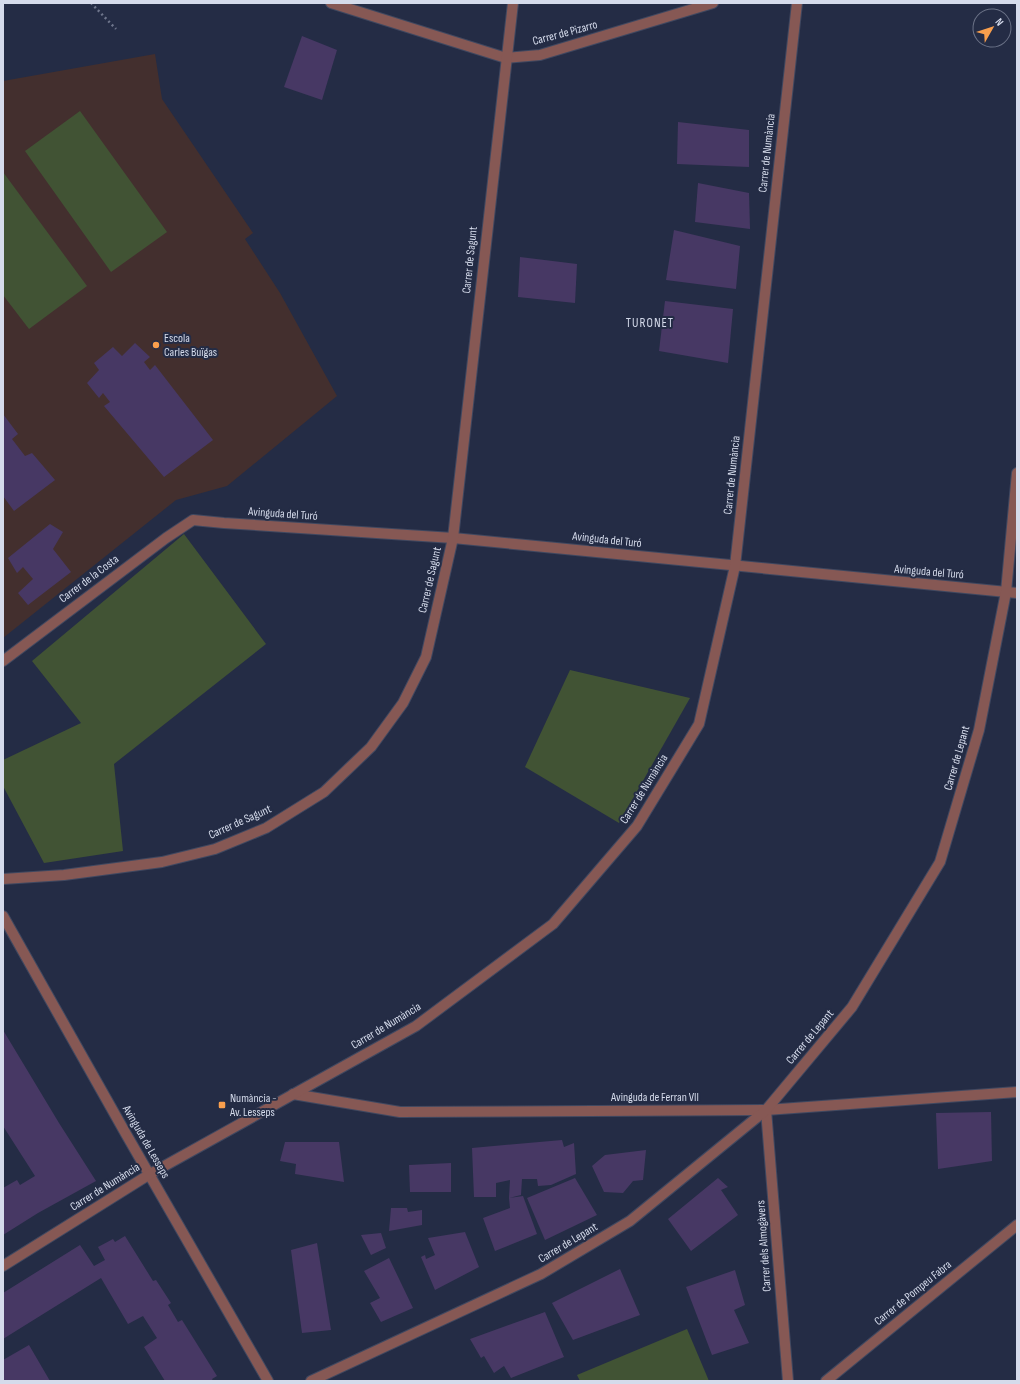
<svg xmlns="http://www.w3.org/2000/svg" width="1020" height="1384" font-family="'Sofia Sans Condensed',sans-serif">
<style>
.education{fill:#432f2e}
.green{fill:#415334}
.building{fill:#473864}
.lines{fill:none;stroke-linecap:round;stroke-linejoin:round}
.minor-casing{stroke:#404860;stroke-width:12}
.path{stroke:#6f768c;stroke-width:2.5;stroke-dasharray:2 3;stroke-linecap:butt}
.minor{stroke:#865854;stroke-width:10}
.poi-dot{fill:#f99f4d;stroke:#242c45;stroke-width:1.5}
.labels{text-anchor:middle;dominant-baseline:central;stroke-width:4;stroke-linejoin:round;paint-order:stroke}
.street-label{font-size:12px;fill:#d5dbeb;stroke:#242c45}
.poi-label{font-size:12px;fill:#d5dbeb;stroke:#242c45;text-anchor:start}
.neighbourhood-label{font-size:13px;letter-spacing:1px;fill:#d5dbeb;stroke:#242c45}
</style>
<rect width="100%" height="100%" fill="#242c45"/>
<polygon class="education" points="155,54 162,99 253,233 245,239 280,293 337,396 227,486 176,500 3,638 3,81"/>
<g class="green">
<polygon points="80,111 167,232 111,272 25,151"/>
<polygon points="3,172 87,286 29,329 3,295"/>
<polygon points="184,534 266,644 114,764 123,851 44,863 3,786 3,760 81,723 32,661"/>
<polygon points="570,670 690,698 619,823 525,767"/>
<polygon points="687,1329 709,1381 580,1381 577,1375"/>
</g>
<g class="building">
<polygon points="302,36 337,50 322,100 284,87"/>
<polygon points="678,122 749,130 749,167 677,164"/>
<polygon points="698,183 749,193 750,229 695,222"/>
<polygon points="674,230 740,246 736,289 666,280"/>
<polygon points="520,257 577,264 575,303 518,297"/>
<polygon points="665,301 733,309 728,363 659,351"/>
<polygon points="135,343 150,357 144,362 150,370 155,365 213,440 164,477 104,406 110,402 103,393 99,398 87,383 99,370 94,363 113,347 122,356"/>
<polygon points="3,414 18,434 12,439 25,456 32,453 55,480 14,511 3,496"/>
<polygon points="50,524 63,532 53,549 71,572 28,605 18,593 33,579 23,567 17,573 8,558"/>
<polygon points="3,1030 59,1123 96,1181 38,1213 3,1235 3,1188 17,1180 20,1185 35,1176 3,1126"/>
<polygon points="991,1112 992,1161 938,1169 936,1113"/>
<polygon points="562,1140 564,1147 574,1143 576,1174 551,1185 538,1186 537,1179 522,1179 521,1195 509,1198 523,1196 537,1234 495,1251 483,1218 510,1208 509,1198 510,1180 496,1183 496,1197 474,1197 472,1148"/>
<polygon points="285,1142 339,1142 344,1182 295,1174 296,1164 280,1161"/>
<polygon points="646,1150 643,1180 633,1181 623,1193 604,1192 592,1166 605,1155"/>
<polygon points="451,1163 451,1192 410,1192 409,1165"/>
<polygon points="575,1178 597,1215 545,1240 527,1198"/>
<polygon points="718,1178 728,1187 721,1190 738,1215 691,1251 668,1219"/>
<polygon points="391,1208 407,1208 408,1212 422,1210 422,1225 389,1231"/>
<polygon points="465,1232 479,1267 435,1290 421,1257 425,1255 426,1259 435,1255 428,1238"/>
<polygon points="381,1233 386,1248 371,1255 361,1235"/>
<polygon points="125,1236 153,1281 156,1280 171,1303 168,1305 178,1322 182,1320 217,1376 212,1379 213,1381 165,1381 144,1347 157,1338 143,1316 128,1324 101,1278 3,1339 3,1293 80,1245 94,1266 105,1260 98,1247 113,1239 115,1242"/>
<polygon points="317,1243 331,1330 302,1333 291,1250"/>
<polygon points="389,1258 413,1308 381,1322 370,1303 380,1298 364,1271"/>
<polygon points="620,1269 640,1315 573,1340 552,1303"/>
<polygon points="735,1270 745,1305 734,1310 749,1343 712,1355 686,1287"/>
<polygon points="545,1312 564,1357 511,1378 504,1366 494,1373 484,1356 481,1358 470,1339"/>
<polygon points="29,1345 50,1381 3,1381 3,1360"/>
</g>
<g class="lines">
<defs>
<g id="minor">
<polyline points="331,3 506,58 540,55 713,3"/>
<polyline points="3,661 166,538 193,520 224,523 453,538 1017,593"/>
<polyline points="3,879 64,875 162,862 215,849 266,828 324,792 371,747 403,703 426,657 453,538 513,3"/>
<polyline points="3,916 126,1134 268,1381"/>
<polyline points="293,1094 400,1112 766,1110 1017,1092"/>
<polyline points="766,1110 788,1381"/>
<polyline points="3,1266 150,1174 416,1026 553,924 637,826 699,724 735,566 797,3"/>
<polyline points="311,1381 541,1274 630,1221 766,1110 852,1007 940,862 979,730 1006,592 1017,473"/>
<polyline points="826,1381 1017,1225"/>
</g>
</defs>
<use href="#minor" class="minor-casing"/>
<polyline class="path" points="91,3 116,29"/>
<use href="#minor" class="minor"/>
</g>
<g class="poi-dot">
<circle cx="156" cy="345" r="4"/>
<rect x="218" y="1101" width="8" height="8" rx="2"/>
</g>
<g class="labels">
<g class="street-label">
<text transform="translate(565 33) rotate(-15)">Carrer de Pizarro</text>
<text transform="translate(767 153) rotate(-84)">Carrer de Numància</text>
<text transform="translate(470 260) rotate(-84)">Carrer de Sagunt</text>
<text transform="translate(732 475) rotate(-84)">Carrer de Numància</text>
<text transform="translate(283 514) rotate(4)">Avinguda del Turó</text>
<text transform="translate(607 540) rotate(6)">Avinguda del Turó</text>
<text transform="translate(929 572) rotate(5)">Avinguda del Turó</text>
<text transform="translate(89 579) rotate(-37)">Carrer de la Costa</text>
<text transform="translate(430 580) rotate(-77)">Carrer de Sagunt</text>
<text transform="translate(957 758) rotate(-74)">Carrer de Lepant</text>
<text transform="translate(644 789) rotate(-58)">Carrer de Numància</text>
<text transform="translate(240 822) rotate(-24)">Carrer de Sagunt</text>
<text transform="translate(386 1026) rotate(-31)">Carrer de Numància</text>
<text transform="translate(810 1037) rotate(-50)">Carrer de Lepant</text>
<text x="655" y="1097">Avinguda de Ferran VII</text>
<text transform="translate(146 1142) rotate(60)">Avinguda de Lesseps</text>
<text transform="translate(105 1187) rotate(-32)">Carrer de Numància</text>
<text transform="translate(568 1243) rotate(-31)">Carrer de Lepant</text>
<text transform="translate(764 1246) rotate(-94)">Carrer dels Almogàvers</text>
<text transform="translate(913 1293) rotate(-39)">Carrer de Pompeu Fabra</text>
</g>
<g class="poi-label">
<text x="164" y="338">Escola<tspan x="164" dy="14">Carles Buïgas</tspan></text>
<text x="230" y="1098">Numància -<tspan x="230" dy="14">Av. Lesseps</tspan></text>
</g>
<g class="neighbourhood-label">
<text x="650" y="323">TURONET</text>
</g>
</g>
<rect width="1020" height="1384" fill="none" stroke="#d5dbeb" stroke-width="8"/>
<g transform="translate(992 28) rotate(51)"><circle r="19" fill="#242c45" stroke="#6b7287"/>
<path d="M0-3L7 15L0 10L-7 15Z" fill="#f99f4d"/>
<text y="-6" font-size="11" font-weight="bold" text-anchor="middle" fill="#d5dbeb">N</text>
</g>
</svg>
